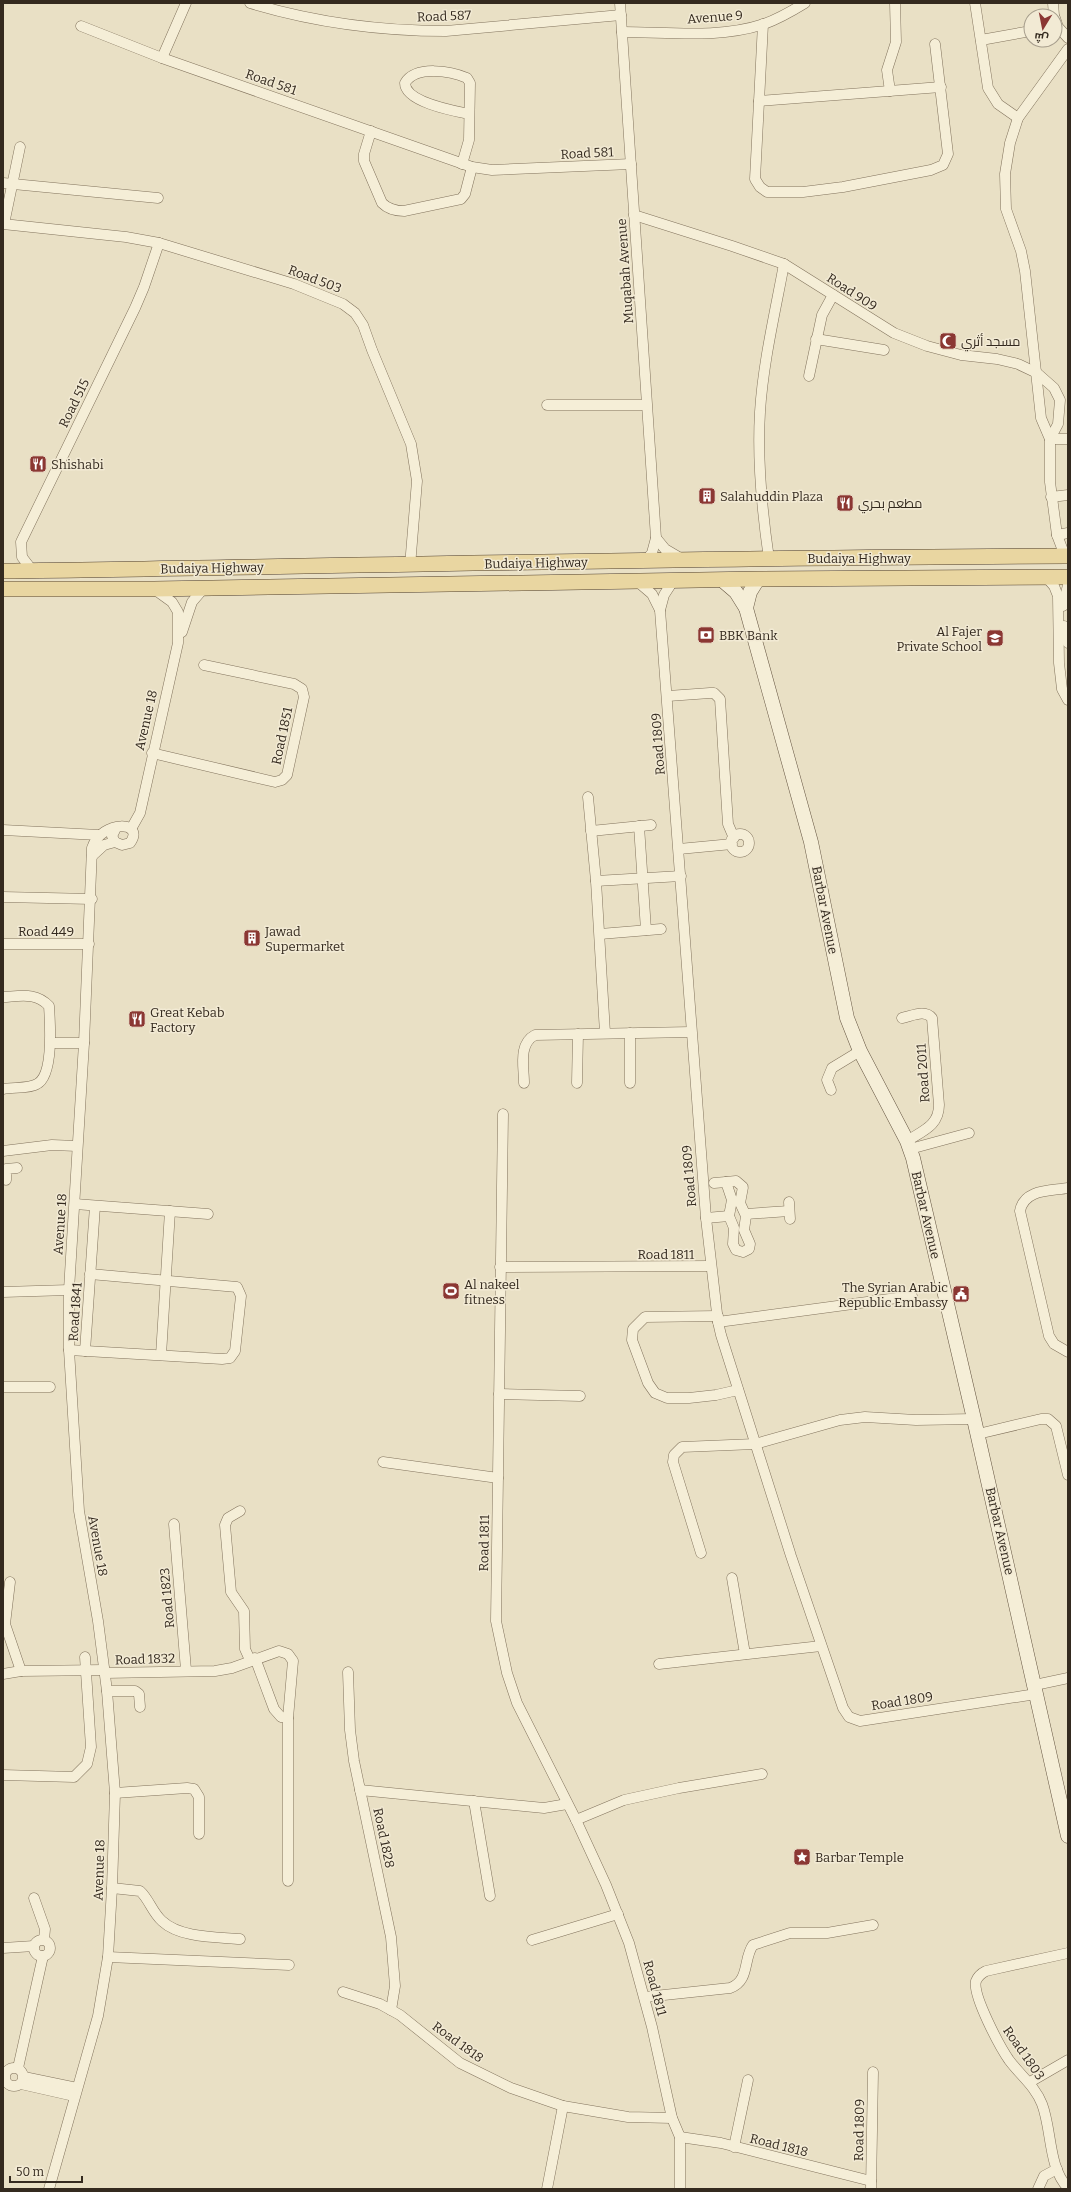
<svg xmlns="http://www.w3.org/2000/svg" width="1071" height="2192" font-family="Bitter,Cairo,serif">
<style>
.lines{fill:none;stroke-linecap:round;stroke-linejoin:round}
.street-casing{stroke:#82735d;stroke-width:11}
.secondary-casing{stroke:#645440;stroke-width:15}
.primary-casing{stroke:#514131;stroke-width:16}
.street{stroke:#f5eed7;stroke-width:10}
.secondary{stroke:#f5eed7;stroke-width:14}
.primary{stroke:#e9d6a1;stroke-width:15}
.labels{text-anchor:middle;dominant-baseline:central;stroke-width:3;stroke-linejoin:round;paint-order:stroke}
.street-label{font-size:13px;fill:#342a1f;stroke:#f2ead4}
.poi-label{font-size:13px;fill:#342a1f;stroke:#f2ead4;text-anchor:start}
</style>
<rect width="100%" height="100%" fill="#e9e0c5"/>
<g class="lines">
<defs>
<g id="street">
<path d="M250,3C313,22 380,31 446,31L621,15"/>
<polyline points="620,3 656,538 652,553 645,561"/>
<polyline points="975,3 988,88 998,104 1018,118"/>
<polyline points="1053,3 1054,16"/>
<polyline points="1055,18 1058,27 1068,38"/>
<polyline points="763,24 755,179 760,187 767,192 803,192 843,187 931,170 943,165 948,154 935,44"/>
<polyline points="81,26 162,58 472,167 492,170 631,164"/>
<path d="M622,32C668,32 719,39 764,24C778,19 792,11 805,3"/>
<polyline points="981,40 1031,31"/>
<polyline points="1068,49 1018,118 1010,143 1005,174 1006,209 1021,251 1025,271 1041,418 1050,439 1068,439"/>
<polyline points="162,58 186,3"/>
<polyline points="890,91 887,70 896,42 895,3"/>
<polyline points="759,101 941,87"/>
<path d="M371,131L364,154V161L382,203C388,209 395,211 404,211L461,199L465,194L472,167"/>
<path d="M462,164L469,140L470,83L467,78C451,71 416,65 405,83C405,102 454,111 469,114"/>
<polyline points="3,183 158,198"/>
<polyline points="634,215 732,246 784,264 894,333 927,346 961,355 997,359 1018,364 1037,373 1054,388 1060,400 1058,424 1050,439 1050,482 1057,535 1065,556"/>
<polyline points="3,224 126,237 159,243 294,284 343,304 355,313 363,325 372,350 411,444 417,481 410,566"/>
<polyline points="4,224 20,147"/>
<polyline points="816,339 884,350"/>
<polyline points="809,376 822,315 833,295"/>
<polyline points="547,405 646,405"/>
<polyline points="1051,497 1068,495"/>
<polyline points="1057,535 1068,533"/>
<polyline points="656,538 665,549 682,559"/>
<path d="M769,559C762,511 757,461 760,412C763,363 775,313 784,264"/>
<polyline points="32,570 22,557 21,542 135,308 144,287 159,243"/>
<polyline points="1046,577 1054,586 1058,596 1059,663 1062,689 1068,700"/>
<polyline points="638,582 652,594 660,610 706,1218 718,1322 721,1335 791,1556 843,1708 849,1717 860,1721 1036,1694"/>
<polyline points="1063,606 1068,585"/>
<polyline points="660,610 664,595 673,581"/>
<polyline points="1064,626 1064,637 1068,643"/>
<polyline points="182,632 192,602 204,588"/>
<polyline points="668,696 710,693 714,693 720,699 728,824 734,838"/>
<polyline points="152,753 275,782 282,780 287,775 304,697 302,689 294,684 204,665"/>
<polyline points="588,797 596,881 605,1033"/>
<polyline points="639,826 646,930"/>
<polyline points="131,829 140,813 178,643 178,612 172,602 154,589"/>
<polyline points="3,830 99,835"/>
<polyline points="591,831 651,825"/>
<circle cx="740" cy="843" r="9"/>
<polyline points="679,849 732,844"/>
<polyline points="92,856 104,845 115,842"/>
<polyline points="596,881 681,876"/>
<polyline points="3,897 92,899"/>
<polyline points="600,934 661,929"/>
<polyline points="3,944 89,944"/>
<path d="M3,997C21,996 36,992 49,1006C50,1022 54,1075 37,1084C29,1089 13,1087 3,1089"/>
<path d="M902,1018C912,1016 925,1009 932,1018L939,1105C939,1126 922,1131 907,1141"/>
<polyline points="630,1033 630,1083"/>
<polyline points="52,1043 84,1043"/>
<path d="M524,1083C524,1067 518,1044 535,1035L691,1032"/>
<polyline points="577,1083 578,1034"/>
<polyline points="831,1090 827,1080 832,1068 860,1051"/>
<polyline points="503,1114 496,1621 507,1673 517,1703 576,1820 606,1885 629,1943 652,2027 672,2118 680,2137 680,2189"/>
<polyline points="910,1149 969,1133"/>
<polyline points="3,1151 52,1145 77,1146"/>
<polyline points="6,1180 6,1169 17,1168"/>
<polygon points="736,1181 743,1187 740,1203 746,1216 744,1230 750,1244 749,1249 743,1252 736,1250 733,1244 734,1228 729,1216 732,1200 726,1182"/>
<polyline points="714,1183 726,1182"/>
<path d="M1068,1188C1050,1191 1024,1189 1020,1211L1049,1336L1054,1344L1068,1352"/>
<polyline points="789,1202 790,1219"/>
<polyline points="75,1204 208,1214"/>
<polyline points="746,1214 789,1211"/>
<polyline points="706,1218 729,1216"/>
<polyline points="500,1267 711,1266"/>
<polyline points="3,1292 69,1290"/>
<polyline points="718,1316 645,1317 633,1329 632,1340 648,1383 655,1393 667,1398 689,1398 716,1395 738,1390"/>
<polyline points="718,1322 912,1296"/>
<polyline points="69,1350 222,1359 230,1358 235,1351 241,1296 237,1287 90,1274"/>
<polyline points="85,1351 95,1206"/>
<polyline points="161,1355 170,1211"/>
<polyline points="3,1387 50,1387"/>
<polyline points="499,1394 580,1396"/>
<polyline points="978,1434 1041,1419 1048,1419 1056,1426 1068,1475"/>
<polyline points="383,1462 498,1478"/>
<polyline points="240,1511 228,1518 225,1525 231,1592 244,1611 245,1649 250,1660"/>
<polyline points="174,1524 186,1670"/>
<polyline points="701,1553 673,1462 674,1455 682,1447 755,1444 840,1420 865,1417 916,1420 974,1419"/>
<polyline points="732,1578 745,1654"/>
<polyline points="10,1582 5,1624 21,1671"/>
<polyline points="255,1658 274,1709 281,1717 288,1718"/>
<polyline points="659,1664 821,1646"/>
<polyline points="348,1672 350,1730 354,1761 391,1937 395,1986 391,2010"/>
<polyline points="105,1673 215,1671 232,1668 279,1651 288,1654 293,1661 288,1718 288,1881"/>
<polyline points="3,1674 21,1671 105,1670"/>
<polyline points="1035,1685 1068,1678"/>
<polyline points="107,1691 135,1691 139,1694 140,1707"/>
<polyline points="3,1775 74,1777 87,1764 91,1747 85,1657"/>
<polyline points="360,1790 544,1808 567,1804"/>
<polyline points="115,1793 187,1788 194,1789 199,1797 199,1834"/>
<polyline points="474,1801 490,1896"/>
<polyline points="576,1820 624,1800 679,1788 762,1774"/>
<path d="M112,1888L140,1891C149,1899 152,1912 162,1921C180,1938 216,1937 240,1939"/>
<polyline points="34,1898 45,1929 44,1940"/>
<circle cx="42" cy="1948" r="8"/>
<polyline points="532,1940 618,1914"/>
<polyline points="3,1948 34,1946"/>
<path d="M1068,1953L986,1971C982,1973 978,1976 976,1981C972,1995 1000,2047 1009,2060C1020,2075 1035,2086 1042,2104C1052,2130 1048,2167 1068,2188"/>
<polyline points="108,1957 289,1965"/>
<polyline points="343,1992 380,2004 400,2015 460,2063 511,2088 563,2106 628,2117 672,2118"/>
<path d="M645,1997L730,1988C750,1981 743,1959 753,1945L790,1933H827L873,1925"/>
<circle cx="14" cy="2077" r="9"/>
<polyline points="18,2068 43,1956"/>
<polyline points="24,2077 77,2088"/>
<polyline points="1030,2082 1068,2060"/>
<polyline points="21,2084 74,2096"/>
<polyline points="680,2137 721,2143 871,2181"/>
<polyline points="734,2147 748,2080"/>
<path d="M49,2189L98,2016L108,1957L112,1888L115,1793L107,1691L98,1621L79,1511L69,1350V1290L84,1043L92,848C102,819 146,821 130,843L122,845L115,842L112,836L116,828"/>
<polyline points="547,2189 563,2106"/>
<polyline points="871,2189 873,2072"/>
<polyline points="1038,2189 1044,2176 1057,2169"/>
</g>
<g id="secondary">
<polyline points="722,580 736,592 746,608 811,842 847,1018 860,1051 907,1141 913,1158 974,1419 1068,1836"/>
<polyline points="746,608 750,592 758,579"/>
</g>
<g id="primary">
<path d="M3,571C358,566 713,557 1068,556"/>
<polyline points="3,589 154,589 758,579 1068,577"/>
</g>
</defs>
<use href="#street" class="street-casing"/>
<use href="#secondary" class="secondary-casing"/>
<use href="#primary" class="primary-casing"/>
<use href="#street" class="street"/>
<use href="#secondary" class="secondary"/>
<use href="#primary" class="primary"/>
</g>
<defs>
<symbol id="mosque-square" viewBox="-11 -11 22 22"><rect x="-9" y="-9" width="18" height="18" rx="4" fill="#8b3733" stroke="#f2ead4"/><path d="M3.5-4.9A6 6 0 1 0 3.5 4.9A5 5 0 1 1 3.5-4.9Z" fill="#fff"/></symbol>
<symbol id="restaurant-square" viewBox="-11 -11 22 22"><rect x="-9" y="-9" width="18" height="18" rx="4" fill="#8b3733" stroke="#f2ead4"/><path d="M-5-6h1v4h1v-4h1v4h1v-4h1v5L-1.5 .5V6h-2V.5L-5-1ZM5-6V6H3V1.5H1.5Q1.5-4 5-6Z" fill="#fff"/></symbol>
<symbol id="building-square" viewBox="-11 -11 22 22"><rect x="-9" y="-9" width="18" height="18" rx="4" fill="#8b3733" stroke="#f2ead4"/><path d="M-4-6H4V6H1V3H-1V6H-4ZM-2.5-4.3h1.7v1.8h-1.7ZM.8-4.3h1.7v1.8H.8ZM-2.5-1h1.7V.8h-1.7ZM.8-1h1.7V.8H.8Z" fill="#fff"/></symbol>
<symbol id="bank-square" viewBox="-11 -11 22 22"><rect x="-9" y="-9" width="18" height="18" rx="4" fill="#8b3733" stroke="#f2ead4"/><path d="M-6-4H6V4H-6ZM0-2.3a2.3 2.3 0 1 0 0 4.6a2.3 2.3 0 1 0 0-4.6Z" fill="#fff"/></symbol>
<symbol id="school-square" viewBox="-11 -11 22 22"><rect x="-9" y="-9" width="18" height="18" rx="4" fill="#8b3733" stroke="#f2ead4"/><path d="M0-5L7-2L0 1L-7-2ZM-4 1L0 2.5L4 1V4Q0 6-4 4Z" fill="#fff"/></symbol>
<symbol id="stadium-square" viewBox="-11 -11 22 22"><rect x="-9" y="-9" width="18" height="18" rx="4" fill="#8b3733" stroke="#f2ead4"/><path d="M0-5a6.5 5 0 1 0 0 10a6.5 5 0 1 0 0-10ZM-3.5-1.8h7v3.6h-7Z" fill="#fff"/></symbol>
<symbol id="civic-square" viewBox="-11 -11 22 22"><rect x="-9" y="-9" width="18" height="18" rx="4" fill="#8b3733" stroke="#f2ead4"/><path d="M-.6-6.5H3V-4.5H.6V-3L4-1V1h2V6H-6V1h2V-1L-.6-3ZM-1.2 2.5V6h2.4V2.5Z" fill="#fff"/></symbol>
<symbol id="sight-square" viewBox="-11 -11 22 22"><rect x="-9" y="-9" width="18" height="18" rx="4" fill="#8b3733" stroke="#f2ead4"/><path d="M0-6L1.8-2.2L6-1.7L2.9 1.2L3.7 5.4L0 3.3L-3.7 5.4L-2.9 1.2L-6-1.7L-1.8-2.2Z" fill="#fff"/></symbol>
</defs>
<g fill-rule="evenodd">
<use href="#mosque-square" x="938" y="331" width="20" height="20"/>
<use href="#restaurant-square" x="28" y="454" width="20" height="20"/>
<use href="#building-square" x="697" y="486" width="20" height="20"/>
<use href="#restaurant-square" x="835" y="493" width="20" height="20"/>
<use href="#bank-square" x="696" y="625" width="20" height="20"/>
<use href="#school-square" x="985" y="628" width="20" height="20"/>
<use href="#building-square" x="242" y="928" width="20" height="20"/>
<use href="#restaurant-square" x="127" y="1009" width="20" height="20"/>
<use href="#stadium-square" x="441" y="1281" width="20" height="20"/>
<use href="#civic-square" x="951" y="1284" width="20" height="20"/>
<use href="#sight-square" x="792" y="1847" width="20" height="20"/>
</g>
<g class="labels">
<g class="street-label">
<text transform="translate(444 16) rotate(-2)">Road 587</text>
<text transform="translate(715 17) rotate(-4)">Avenue 9</text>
<text transform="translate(271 82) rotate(19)">Road 581</text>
<text transform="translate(587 153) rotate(-3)">Road 581</text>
<text transform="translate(625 271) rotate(-94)">Muqabah Avenue</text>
<text transform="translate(315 279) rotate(21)">Road 503</text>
<text transform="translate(852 292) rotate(33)">Road 909</text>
<text transform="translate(74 403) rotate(-64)">Road 515</text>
<text x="859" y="558">Budaiya Highway</text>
<text transform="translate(536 563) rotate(-1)">Budaiya Highway</text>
<text transform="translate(212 568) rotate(-1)">Budaiya Highway</text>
<text transform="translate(146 720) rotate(-77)">Avenue 18</text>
<text transform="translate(282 736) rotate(-78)">Road 1851</text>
<text transform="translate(658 744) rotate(-94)">Road 1809</text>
<text transform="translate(825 910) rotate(79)">Barbar Avenue</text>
<text x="46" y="931">Road 449</text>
<text transform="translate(923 1073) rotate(-94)">Road 2011</text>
<text transform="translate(689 1176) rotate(-95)">Road 1809</text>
<text transform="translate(926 1215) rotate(77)">Barbar Avenue</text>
<text transform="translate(60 1224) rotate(-86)">Avenue 18</text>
<text x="666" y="1254">Road 1811</text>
<text transform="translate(75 1312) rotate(-86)">Road 1841</text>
<text transform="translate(1000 1531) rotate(77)">Barbar Avenue</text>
<text transform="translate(484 1543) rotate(-89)">Road 1811</text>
<text transform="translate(98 1546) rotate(80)">Avenue 18</text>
<text transform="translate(167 1598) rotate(-95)">Road 1823</text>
<text transform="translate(145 1659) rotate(-2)">Road 1832</text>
<text transform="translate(902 1701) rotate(-9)">Road 1809</text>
<text transform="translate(384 1838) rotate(78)">Road 1828</text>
<text transform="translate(99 1870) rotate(-88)">Avenue 18</text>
<text transform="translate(655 1988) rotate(75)">Road 1811</text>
<text transform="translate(458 2042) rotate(36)">Road 1818</text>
<text transform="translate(1024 2053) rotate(55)">Road 1803</text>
<text transform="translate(859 2130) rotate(-89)">Road 1809</text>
<text transform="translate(779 2145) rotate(14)">Road 1818</text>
</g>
<g class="poi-label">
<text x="961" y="341">مسجد أثري</text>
<text x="51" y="464">Shishabi</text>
<text x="720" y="496">Salahuddin Plaza</text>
<text x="858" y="503">مطعم بحري</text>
<text x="982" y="631" text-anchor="end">Al Fajer<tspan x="982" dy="15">Private School</tspan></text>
<text x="719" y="635">BBK Bank</text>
<text x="265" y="931">Jawad<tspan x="265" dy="15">Supermarket</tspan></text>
<text x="150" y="1012">Great Kebab<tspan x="150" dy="15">Factory</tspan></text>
<text x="464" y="1284">Al nakeel<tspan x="464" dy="15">fitness</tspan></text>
<text x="948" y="1287" text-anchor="end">The Syrian Arabic<tspan x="948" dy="15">Republic Embassy</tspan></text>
<text x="815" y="1857">Barbar Temple</text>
</g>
</g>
<rect width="1071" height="2192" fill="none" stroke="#342a1f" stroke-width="8"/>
<g transform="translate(1043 28) rotate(190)"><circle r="19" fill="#f2ead4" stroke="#a69d8c"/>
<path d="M0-3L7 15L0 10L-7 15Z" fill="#8b3733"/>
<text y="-6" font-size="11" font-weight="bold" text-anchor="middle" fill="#342a1f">ش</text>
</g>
<path d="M10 2176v6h72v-6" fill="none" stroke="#342a1f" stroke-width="2"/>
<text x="16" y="2176" font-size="12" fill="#342a1f" stroke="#f2ead4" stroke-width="3" paint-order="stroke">50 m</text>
</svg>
